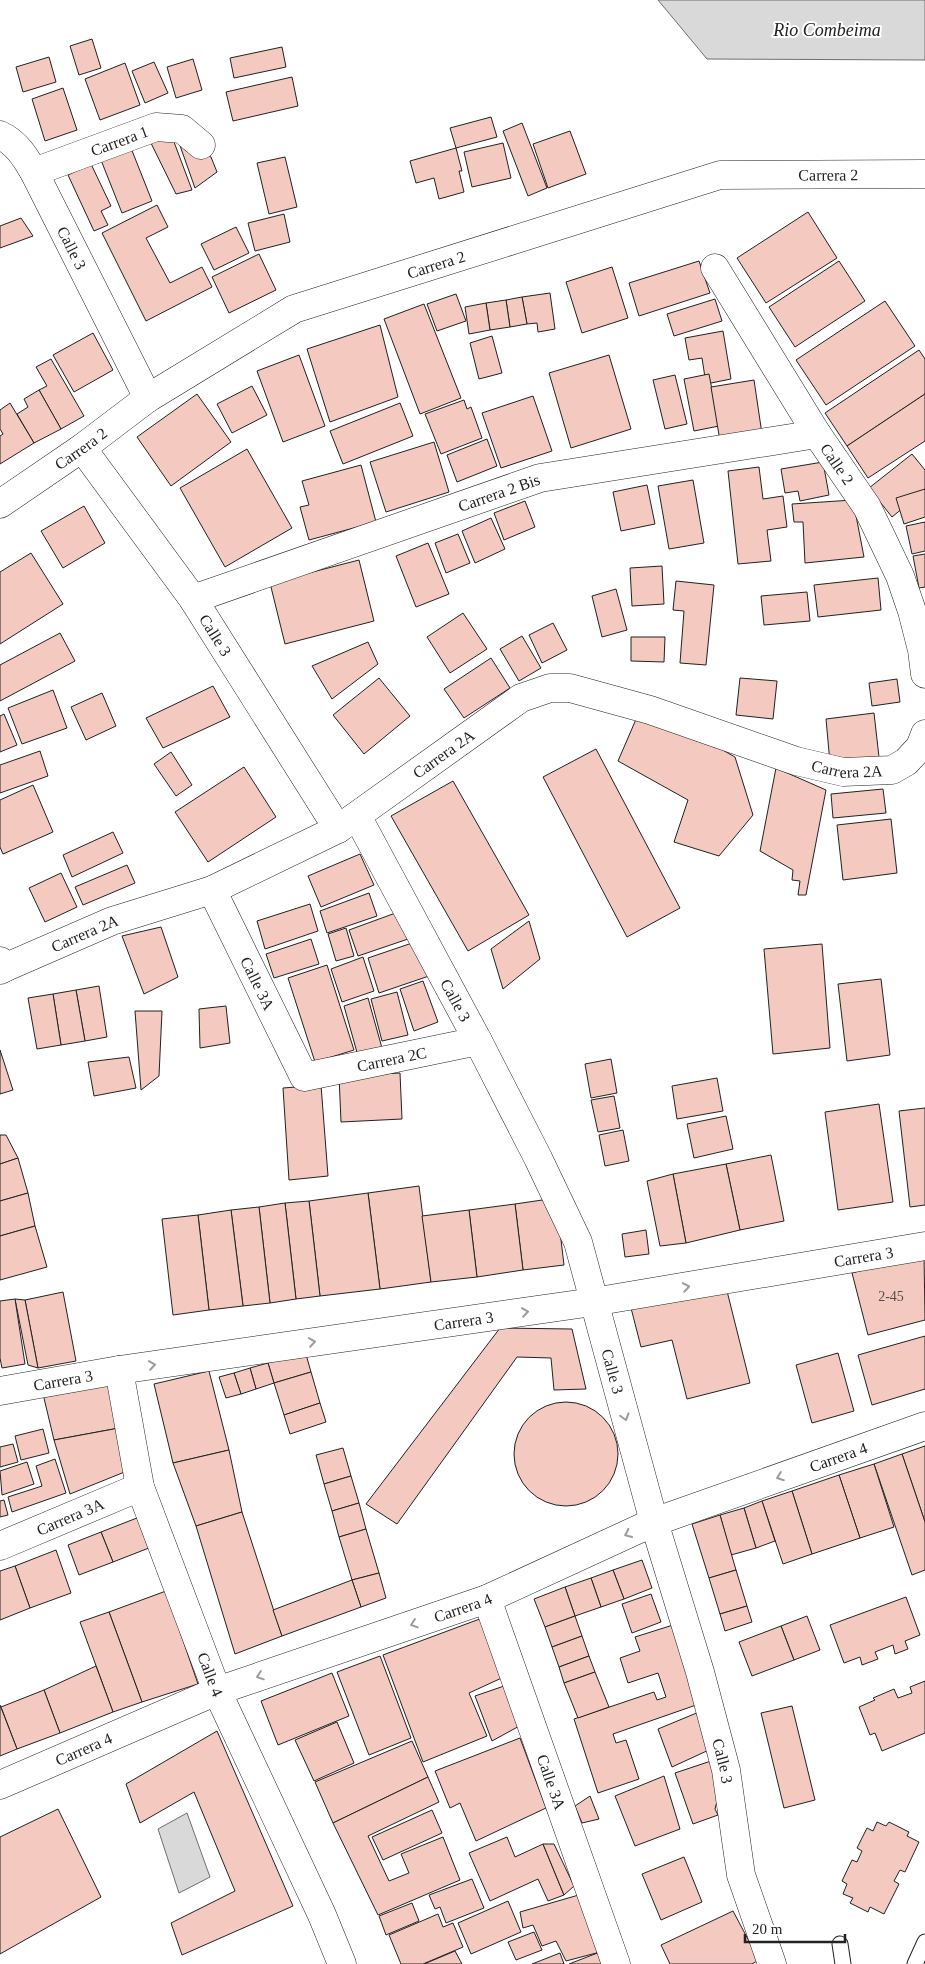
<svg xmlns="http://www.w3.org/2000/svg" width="925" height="1964" font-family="Georgia,serif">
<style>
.water{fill:#d9d9d9;stroke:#6f6f6f}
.building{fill:#f3c9c0;stroke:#222}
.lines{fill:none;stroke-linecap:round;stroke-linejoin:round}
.lane-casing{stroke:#222;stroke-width:17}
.street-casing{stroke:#222;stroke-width:29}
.secondary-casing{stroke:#222;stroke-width:29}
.lane{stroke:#fff;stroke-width:15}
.street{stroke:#fff;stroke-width:28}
.secondary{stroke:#fff;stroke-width:28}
.oneway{stroke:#9c9c9c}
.labels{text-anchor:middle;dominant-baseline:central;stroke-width:4;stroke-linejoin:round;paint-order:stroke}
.number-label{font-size:14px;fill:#564c4a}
.street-label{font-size:16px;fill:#222;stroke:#fff}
.water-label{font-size:18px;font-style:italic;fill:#222;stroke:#fff}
</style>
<rect width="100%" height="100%" fill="#fff"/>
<g class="water">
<polygon points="658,0 925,0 925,60 707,59"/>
<polygon points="187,1813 210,1877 179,1893 158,1829"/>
</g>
<g class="building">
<polygon points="92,39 101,68 79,75 70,46"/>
<polygon points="282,47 286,67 234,78 230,58"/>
<polygon points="49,57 56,82 23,92 16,67"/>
<polygon points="193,59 202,90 176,98 167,67"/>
<polygon points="154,62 168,93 145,103 132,71"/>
<polygon points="125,63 140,105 100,120 85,79"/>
<polygon points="292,77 298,106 233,121 226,92"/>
<polygon points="63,88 77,130 45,141 32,99"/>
<polygon points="491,117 497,137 456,148 450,128"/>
<polygon points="522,123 547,188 528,196 503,131"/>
<polygon points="570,131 586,174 548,188 533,144"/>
<polygon points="171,134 192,190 176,194 149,139"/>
<polygon points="127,138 152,201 122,213 97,150"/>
<polygon points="178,140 211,157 217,172 195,188"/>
<polygon points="503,143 511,178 472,187 464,152"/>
<polygon points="456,148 462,171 459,171 464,192 439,199 434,178 416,183 410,161"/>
<polygon points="285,157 297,207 269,214 257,163"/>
<polygon points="91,164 111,206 101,211 108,225 94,231 68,175"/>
<polygon points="157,205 168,227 146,238 170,283 202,267 212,287 146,321 102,233"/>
<polygon points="808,212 837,258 766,303 737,258"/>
<polygon points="284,214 290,242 255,251 248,223"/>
<polygon points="21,218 33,236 0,248 0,226"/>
<polygon points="236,227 249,253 214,270 201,244"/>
<polygon points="259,254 276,290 229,313 212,277"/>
<polygon points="699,261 710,293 639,316 629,283"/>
<polygon points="839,261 865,301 795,347 769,307"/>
<polygon points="612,267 628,318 582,333 566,282"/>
<polygon points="550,293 555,329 538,332 537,323 527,324 522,297"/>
<polygon points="456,294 466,321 437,331 427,304"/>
<polygon points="522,297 527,324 510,327 506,300"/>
<polygon points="715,299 722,321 674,336 667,314"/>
<polygon points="506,300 510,327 490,330 486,303"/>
<polygon points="885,301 915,346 826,405 796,360"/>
<polygon points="486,303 490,330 469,334 465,307"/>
<polygon points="424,304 461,398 420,414 384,319"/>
<polygon points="380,325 398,397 330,422 307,349"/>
<polygon points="723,331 731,379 706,384 702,358 689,360 685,338"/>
<polygon points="93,333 113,370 74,392 53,355"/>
<polygon points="492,336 502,373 479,379 470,343"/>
<polygon points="919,350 925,359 925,394 847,446 825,413"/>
<polygon points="299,355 325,426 283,442 257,371"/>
<polygon points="609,355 631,429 571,448 549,373"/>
<polygon points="51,359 84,416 61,429 39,390 47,386 36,367"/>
<polygon points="709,374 719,426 694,431 684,379"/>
<polygon points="675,375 687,424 665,429 653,380"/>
<polygon points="754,380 762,434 720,441 711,387"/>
<polygon points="252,386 267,415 232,433 217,404"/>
<polygon points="39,390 61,429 34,443 17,414 28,407 24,399"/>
<polygon points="197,394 231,442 171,486 137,437"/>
<polygon points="925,394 925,441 868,478 847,446"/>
<polygon points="533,396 552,451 501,468 482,413"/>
<polygon points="464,400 467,409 471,407 482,438 441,454 425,414"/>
<polygon points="10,403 34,443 0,464 0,436 3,434 0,429 0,410"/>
<polygon points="400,403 413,436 343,464 330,431"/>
<polygon points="487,439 497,466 457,482 447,455"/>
<polygon points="434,442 449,492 386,512 370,462"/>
<polygon points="247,449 292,528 225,567 180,488"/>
<polygon points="912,454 925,470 925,490 892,517 869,488"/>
<polygon points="823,462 829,495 800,501 798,491 785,493 781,469"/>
<polygon points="361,465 376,522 309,540 300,507 309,505 302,481"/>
<polygon points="759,467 763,499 783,496 787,527 767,530 771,561 738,564 728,471"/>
<polygon points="693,480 704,543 669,549 658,486"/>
<polygon points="647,485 655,524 621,531 613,492"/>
<polygon points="925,489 925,517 904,524 896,498"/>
<polygon points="853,500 864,557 805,563 803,522 794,522 792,504"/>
<polygon points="525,501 535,527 504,540 494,513"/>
<polygon points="84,506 105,543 63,568 41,531"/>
<polygon points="491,518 505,549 475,563 462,531"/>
<polygon points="925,522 925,551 912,554 906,526"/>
<polygon points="458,534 470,563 446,573 435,543"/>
<polygon points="428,543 449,594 416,607 396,556"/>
<polygon points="31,553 63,604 0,644 0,572"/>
<polygon points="925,554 925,587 919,588 913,556"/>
<polygon points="359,560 374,621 285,644 270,583"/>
<polygon points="662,566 664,604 632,606 630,568"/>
<polygon points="878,578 881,610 818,617 814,585"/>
<polygon points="676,581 714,585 706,665 680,663 684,611 673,610"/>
<polygon points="616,589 627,630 602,637 592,596"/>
<polygon points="807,592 810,621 764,625 761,596"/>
<polygon points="463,613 487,649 450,673 427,637"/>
<polygon points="553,623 567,650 542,663 529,635"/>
<polygon points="60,633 75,661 0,701 0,665"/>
<polygon points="522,636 541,668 519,681 500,649"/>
<polygon points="631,637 665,637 664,662 631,661"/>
<polygon points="368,642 378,664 332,699 312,666"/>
<polygon points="491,658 510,688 464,718 444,689"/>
<polygon points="379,678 410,716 364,754 333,715"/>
<polygon points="740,678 777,681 773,719 736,715"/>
<polygon points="897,679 900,702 872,706 869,683"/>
<polygon points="213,686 230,717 163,748 146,718"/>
<polygon points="53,690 67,728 22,744 8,708"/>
<polygon points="102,693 116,726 86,740 71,707"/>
<polygon points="874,713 879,757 830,763 826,719"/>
<polygon points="4,714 17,745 0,752 0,716"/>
<polygon points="637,717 712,744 735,757 753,815 719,856 674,842 688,800 618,761"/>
<polygon points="596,749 680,908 627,937 543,777"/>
<polygon points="40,751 48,776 0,793 0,765"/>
<polygon points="171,752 192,785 176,796 154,764"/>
<polygon points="244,767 276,817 208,862 175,812"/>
<polygon points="776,768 826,790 806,895 798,895 800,881 792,880 793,870 760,851"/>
<polygon points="453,781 529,915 468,951 391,816"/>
<polygon points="33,785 53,832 3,854 0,847 0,800"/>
<polygon points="883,789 886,813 833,818 831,794"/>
<polygon points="891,819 897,873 843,880 837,825"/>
<polygon points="113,832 123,853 72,877 63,855"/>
<polygon points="360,854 374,885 321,907 308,876"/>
<polygon points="127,865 135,883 83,905 75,887"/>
<polygon points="61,873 77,907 45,922 29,888"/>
<polygon points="369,893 377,916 327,933 320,911"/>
<polygon points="310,904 318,931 265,949 257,921"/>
<polygon points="401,911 411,938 358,956 349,930"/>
<polygon points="529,921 540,959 503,989 491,949"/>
<polygon points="161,927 178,977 144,994 122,936"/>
<polygon points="346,928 354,956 336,961 328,934"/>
<polygon points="311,939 319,964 274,978 266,954"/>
<polygon points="418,941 429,976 379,993 368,958"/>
<polygon points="822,944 830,1048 773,1054 764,949"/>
<polygon points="363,957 374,991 342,1002 331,969"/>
<polygon points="327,965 354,1050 315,1062 288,978"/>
<polygon points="881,979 890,1055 847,1061 838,984"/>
<polygon points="423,981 438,1022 414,1031 400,989"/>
<polygon points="99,986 107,1037 85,1041 76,990"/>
<polygon points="76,990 85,1041 61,1045 53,994"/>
<polygon points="397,992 408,1035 382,1041 371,999"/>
<polygon points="53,994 61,1045 37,1049 28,998"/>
<polygon points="368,998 382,1048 358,1056 344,1006"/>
<polygon points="226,1006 230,1043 200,1048 199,1009"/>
<polygon points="135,1011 162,1011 159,1076 141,1090"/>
<polygon points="0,1050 13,1090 0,1094"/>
<polygon points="129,1057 136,1088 94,1096 88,1062"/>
<polygon points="611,1059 617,1093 591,1098 585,1064"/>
<polygon points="400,1073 402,1119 341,1122 339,1076"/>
<polygon points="717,1078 723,1111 677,1119 672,1086"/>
<polygon points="321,1085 328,1176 289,1180 283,1088"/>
<polygon points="614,1096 620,1128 598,1132 591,1100"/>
<polygon points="879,1104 893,1202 838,1210 825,1112"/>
<polygon points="925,1108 925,1205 910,1207 899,1111"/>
<polygon points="726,1116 733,1149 694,1158 687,1124"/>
<polygon points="623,1130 629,1161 605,1166 599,1135"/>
<polygon points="0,1135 6,1135 18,1158 0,1164"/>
<polygon points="771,1155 784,1221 740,1230 726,1164"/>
<polygon points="18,1158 28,1193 0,1201 0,1164"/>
<polygon points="726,1164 740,1230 686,1243 673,1174"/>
<polygon points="673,1174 686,1243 660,1246 647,1181"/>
<polygon points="419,1186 431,1282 380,1289 368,1193"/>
<polygon points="28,1193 35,1226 0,1236 0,1201"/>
<polygon points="368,1193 380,1289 320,1296 309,1201"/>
<polygon points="556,1198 564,1265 523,1270 515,1204"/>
<polygon points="309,1201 320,1296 296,1299 285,1203"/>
<polygon points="285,1203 296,1299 270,1303 259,1207"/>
<polygon points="515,1204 523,1270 477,1277 469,1210"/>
<polygon points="259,1207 270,1303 243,1306 231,1210"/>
<polygon points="231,1210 243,1306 209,1310 198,1215"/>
<polygon points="469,1210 477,1277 431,1282 422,1216"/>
<polygon points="198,1215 209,1310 173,1315 162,1219"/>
<polygon points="35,1226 47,1267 0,1280 0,1236"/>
<polygon points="646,1230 649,1254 625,1257 622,1234"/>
<polygon points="924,1253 925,1320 868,1335 852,1273"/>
<polygon points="725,1283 750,1383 687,1399 672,1340 641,1347 631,1308"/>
<polygon points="63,1292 76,1361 38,1368 25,1300"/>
<polygon points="15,1299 25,1300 38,1368 28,1365"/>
<polygon points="15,1299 25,1364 2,1368 0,1358 0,1301"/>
<polygon points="500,1328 572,1329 586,1389 554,1390 551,1358 517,1357 397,1524 366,1504"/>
<polygon points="925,1336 925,1389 872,1405 858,1355"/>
<polygon points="305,1351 311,1372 274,1383 268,1363"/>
<polygon points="838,1353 854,1411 812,1423 796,1365"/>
<polygon points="268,1363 274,1383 256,1389 250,1368"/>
<polygon points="250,1368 256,1389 241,1394 234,1373"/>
<polygon points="209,1371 229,1450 173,1463 154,1384"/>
<polygon points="311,1372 320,1403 284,1415 274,1383"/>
<polygon points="234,1373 241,1394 226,1398 219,1377"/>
<polygon points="109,1382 119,1428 54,1440 43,1394"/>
<circle cx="566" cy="1454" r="52"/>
<polygon points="320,1403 326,1422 290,1434 284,1415"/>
<polygon points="119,1428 127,1471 70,1494 54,1440"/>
<polygon points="43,1429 49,1453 21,1460 15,1436"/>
<polygon points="13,1444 18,1462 0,1467 0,1447"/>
<polygon points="925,1446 925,1522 902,1454"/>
<polygon points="343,1448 351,1476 324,1484 316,1455"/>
<polygon points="229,1450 242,1512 196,1526 173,1463"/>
<polygon points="902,1454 925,1522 925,1570 912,1575 874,1464"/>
<polygon points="55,1459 66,1493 12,1512 8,1497 42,1486 36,1466"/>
<polygon points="27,1462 34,1484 2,1495 0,1471"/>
<polygon points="874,1464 894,1527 860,1538 839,1475"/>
<polygon points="839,1475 860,1538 812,1554 792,1491"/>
<polygon points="351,1476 359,1503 332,1511 324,1484"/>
<polygon points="792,1491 812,1554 783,1564 762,1501"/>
<polygon points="4,1500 8,1515 0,1517 0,1501"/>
<polygon points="762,1501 775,1541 756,1548 744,1508"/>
<polygon points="359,1503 366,1529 339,1537 332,1511"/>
<polygon points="744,1508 756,1548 731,1555 720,1515"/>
<polygon points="242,1512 282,1636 235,1654 196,1526"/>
<polygon points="720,1515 736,1570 709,1578 692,1524"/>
<polygon points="142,1516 154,1546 113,1562 101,1532"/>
<polygon points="366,1529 379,1573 352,1580 339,1537"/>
<polygon points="101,1532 113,1562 79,1575 68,1545"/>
<polygon points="56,1550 71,1593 30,1608 15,1566"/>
<polygon points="642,1560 652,1588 624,1599 613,1570"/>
<polygon points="15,1566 30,1608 0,1620 0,1571"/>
<polygon points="613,1570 624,1599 601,1607 591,1578"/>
<polygon points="736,1570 747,1606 720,1614 709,1578"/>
<polygon points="379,1573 386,1598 361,1607 352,1580"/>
<polygon points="591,1578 601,1607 575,1616 565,1587"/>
<polygon points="352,1580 361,1607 282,1636 273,1610"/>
<polygon points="565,1587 575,1616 545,1627 534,1599"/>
<polygon points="166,1591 198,1684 142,1702 109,1612"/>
<polygon points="651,1594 661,1622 632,1633 622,1604"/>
<polygon points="906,1597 920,1635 905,1641 908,1649 895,1654 893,1645 875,1652 878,1659 862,1665 860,1657 844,1663 830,1625"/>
<polygon points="747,1606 752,1622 725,1631 720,1614"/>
<polygon points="109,1612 142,1702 113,1712 80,1622"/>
<polygon points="575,1616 582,1636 552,1647 545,1627"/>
<polygon points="807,1616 820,1650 794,1660 781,1626"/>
<polygon points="485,1617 506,1676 469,1693 487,1736 423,1762 383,1655"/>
<polygon points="673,1625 699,1704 613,1734 616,1743 626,1740 639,1779 598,1793 574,1719 654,1692 657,1700 666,1697 658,1673 628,1683 620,1658 640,1651 635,1637"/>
<polygon points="781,1626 794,1660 752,1676 739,1642"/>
<polygon points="582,1636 589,1656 559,1667 552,1647"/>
<polygon points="380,1656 411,1738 369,1755 337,1672"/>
<polygon points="589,1656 595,1672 564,1683 559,1667"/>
<polygon points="96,1666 113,1712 60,1733 44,1690"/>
<polygon points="595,1672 609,1707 578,1718 564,1683"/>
<polygon points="332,1673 349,1716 278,1745 261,1701"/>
<polygon points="925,1681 925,1733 882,1751 875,1733 870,1735 859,1707 875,1700 873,1698 894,1689 898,1698 912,1693 910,1687"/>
<polygon points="507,1685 523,1724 492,1741 475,1696"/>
<polygon points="44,1690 60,1733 17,1749 1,1707"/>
<polygon points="0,1705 17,1749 0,1756"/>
<polygon points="792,1706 815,1800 784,1808 761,1713"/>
<polygon points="699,1712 711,1749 672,1767 658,1729"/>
<polygon points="337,1722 354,1763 314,1781 295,1740"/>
<polygon points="217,1731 293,1906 182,1955 171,1923 235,1891 194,1792 140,1823 126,1784"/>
<polygon points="520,1738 546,1808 476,1841 460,1803 450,1808 435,1771"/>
<polygon points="412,1741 428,1777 333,1823 315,1782"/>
<polygon points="717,1759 717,1801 715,1809 718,1815 693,1824 675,1773"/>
<polygon points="664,1776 680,1829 635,1846 615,1796"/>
<polygon points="428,1777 439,1802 368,1836 389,1881 409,1873 401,1854 443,1837 460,1880 378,1915 333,1823"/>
<polygon points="590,1796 599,1819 582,1823 575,1806"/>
<polygon points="58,1809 101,1897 0,1954 0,1837"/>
<polygon points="432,1810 442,1833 383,1860 372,1837"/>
<polygon points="877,1822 886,1826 889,1822 909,1832 907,1836 919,1842 905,1872 900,1870 894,1881 899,1884 884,1914 870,1907 868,1912 850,1903 853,1898 843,1894 847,1884 842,1881 852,1860 857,1862 862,1851 857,1848 867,1828 873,1831"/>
<polygon points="507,1837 515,1857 543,1844 564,1895 548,1901 538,1879 490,1901 469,1853"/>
<polygon points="543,1844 554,1844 574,1886 564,1895"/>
<polygon points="684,1857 702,1902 661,1920 642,1874"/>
<polygon points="472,1879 484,1908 446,1923 440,1907 435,1909 429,1895"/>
<polygon points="582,1894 600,1952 566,1961 556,1941 542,1946 533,1925 523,1928 520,1912"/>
<polygon points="508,1901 521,1932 471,1954 458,1923"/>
<polygon points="412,1903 419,1921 386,1935 379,1916"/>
<polygon points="733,1911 759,1960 752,1964 670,1964 661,1945"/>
<polygon points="438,1914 443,1927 453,1923 463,1947 423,1964 401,1964 389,1935"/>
<polygon points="534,1932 542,1950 516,1960 508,1942"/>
<polygon points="455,1951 462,1964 424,1964 436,1959"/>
<polygon points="600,1952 607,1964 569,1964"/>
<polygon points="560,1953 564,1964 532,1964"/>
</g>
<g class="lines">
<defs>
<g id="lane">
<polyline points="840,1944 843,1964"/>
<polyline points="915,1964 925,1942"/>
</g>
<g id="street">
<path id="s1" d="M0,135C17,143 25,157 34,172L148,398"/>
<path id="s2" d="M34,172L156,127L182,129L201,145"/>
<path id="s3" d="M715,268L817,434L867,507L900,576L912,611L922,650L925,674"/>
<path id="s4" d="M82,448L193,599L338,829"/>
<path id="s5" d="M193,599L540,478L817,434"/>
<path id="s6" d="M357,816L478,1041L538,1158L578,1242L654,1522L700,1672L726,1770L741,1875L772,1964"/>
<path id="s7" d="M212,890L304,1077L478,1041"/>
<path id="s8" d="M4,968L112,921L212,890L338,829L521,698L550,688H570L650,710L796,761L843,772L892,770L906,762L920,747L925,734"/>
<path id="s9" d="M119,1370L140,1487L217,1691L322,1915L342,1964"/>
<path id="s10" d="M0,1546L140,1487"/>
<path id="s11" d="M487,1599L616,1964"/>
</g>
<g id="secondary">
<path id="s12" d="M0,504L82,448L148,398L294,309L720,175L925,174"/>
<polyline points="0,961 4,968 0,970"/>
<path id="s13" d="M0,1391L119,1370L593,1302L925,1246"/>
<path id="s14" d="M0,1785L217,1691L487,1599L654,1522L925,1426"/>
</g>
</defs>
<use href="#lane" class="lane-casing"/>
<use href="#street" class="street-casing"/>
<use href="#secondary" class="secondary-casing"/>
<use href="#lane" class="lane"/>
<use href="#street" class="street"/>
<use href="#secondary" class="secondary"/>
</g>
<defs><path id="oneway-chevron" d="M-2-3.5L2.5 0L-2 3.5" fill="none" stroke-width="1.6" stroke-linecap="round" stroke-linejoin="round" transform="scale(1.25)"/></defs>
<g class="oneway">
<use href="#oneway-chevron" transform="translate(686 1287) rotate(-10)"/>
<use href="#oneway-chevron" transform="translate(525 1312) rotate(-8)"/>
<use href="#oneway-chevron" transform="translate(312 1342) rotate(-8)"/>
<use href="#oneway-chevron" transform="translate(152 1365) rotate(-8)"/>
<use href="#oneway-chevron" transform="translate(625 1417) rotate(74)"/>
<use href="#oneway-chevron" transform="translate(780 1477) rotate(160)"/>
<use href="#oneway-chevron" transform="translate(628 1534) rotate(155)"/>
<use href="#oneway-chevron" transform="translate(414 1624) rotate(161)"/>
<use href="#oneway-chevron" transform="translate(260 1676) rotate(161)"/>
</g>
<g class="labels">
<g class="number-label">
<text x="891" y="1296">2-45</text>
</g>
<g class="street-label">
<text stroke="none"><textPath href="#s2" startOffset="91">Carrera 1</textPath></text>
<text stroke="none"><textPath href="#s12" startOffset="908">Carrera 2</textPath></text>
<text stroke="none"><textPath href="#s1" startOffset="136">Calle 3</textPath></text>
<text stroke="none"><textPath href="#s12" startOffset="502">Carrera 2</textPath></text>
<text stroke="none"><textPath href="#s12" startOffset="98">Carrera 2</textPath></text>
<text stroke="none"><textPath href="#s3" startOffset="231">Calle 2</textPath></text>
<text stroke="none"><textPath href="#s5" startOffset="324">Carrera 2 Bis</textPath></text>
<text stroke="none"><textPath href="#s4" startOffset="230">Calle 3</textPath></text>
<text stroke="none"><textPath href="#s8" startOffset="492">Carrera 2A</textPath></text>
<text stroke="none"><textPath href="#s8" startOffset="928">Carrera 2A</textPath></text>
<text stroke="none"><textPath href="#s8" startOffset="88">Carrera 2A</textPath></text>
<text stroke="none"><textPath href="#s7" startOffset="104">Calle 3A</textPath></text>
<text stroke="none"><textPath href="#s6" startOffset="209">Calle 3</textPath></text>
<text stroke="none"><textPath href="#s7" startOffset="298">Carrera 2C</textPath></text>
<text stroke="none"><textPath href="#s13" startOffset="874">Carrera 3</textPath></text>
<text stroke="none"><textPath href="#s13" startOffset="469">Carrera 3</textPath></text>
<text stroke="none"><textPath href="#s6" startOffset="614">Calle 3</textPath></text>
<text stroke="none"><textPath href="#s13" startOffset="64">Carrera 3</textPath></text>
<text stroke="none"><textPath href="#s14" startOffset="901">Carrera 4</textPath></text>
<text stroke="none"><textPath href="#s10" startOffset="76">Carrera 3A</textPath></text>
<text stroke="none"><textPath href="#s14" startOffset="496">Carrera 4</textPath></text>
<text stroke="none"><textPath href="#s9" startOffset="319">Calle 4</textPath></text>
<text stroke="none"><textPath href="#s14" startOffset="91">Carrera 4</textPath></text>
<text stroke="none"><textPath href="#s6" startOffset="1019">Calle 3</textPath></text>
<text stroke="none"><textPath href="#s11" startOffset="194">Calle 3A</textPath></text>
</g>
<g class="water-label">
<text x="827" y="30">Rio Combeima</text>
</g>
</g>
<path d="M745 1934v8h100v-8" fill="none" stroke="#222222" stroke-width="2.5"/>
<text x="752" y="1934" font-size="15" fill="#222222" stroke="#ffffff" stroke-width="4" paint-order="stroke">20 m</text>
</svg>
